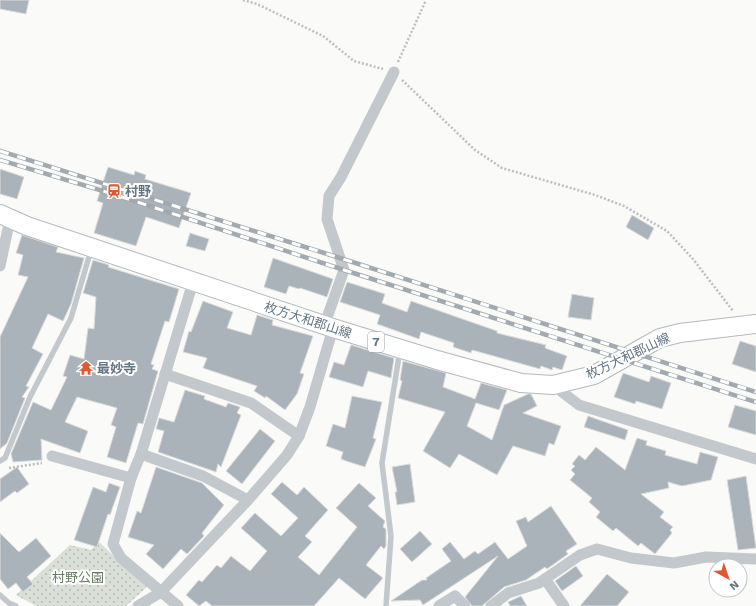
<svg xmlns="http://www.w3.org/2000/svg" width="756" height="606" font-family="'Work Sans','Noto Sans JP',sans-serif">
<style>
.grass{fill:url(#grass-dots)}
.building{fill:#aab3b9;stroke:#dcdcda}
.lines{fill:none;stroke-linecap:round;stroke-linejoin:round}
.primary-casing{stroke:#b5babe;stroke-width:20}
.path{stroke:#bbbfc2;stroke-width:2.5;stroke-dasharray:2 2;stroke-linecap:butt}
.lane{stroke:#c3c8cc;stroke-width:5.5}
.street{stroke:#c3c8cc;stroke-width:11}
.primary{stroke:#fff;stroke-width:18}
.rail-casing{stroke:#a2aab0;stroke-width:4.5}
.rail{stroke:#fff;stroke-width:3;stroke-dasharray:9;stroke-linecap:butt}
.labels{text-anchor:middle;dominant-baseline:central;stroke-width:4;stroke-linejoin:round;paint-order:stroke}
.shield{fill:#fff;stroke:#939fa8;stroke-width:1}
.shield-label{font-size:12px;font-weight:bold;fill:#657683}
.poi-label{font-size:13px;font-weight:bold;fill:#657683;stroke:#fff;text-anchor:start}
.street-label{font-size:13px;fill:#657683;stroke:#fff}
.park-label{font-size:13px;fill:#687a64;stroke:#fff}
</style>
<defs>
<pattern id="grass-dots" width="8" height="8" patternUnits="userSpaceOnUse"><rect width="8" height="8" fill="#dadfd7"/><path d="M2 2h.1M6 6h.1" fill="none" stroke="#b4b9b4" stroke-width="1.8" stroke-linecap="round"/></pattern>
</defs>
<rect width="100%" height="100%" fill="#fafaf8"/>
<polygon class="grass" points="99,542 147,587 126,606 36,606 16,595 70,545 91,550"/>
<g class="building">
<polygon points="0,0 29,0 26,14 0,9"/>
<polygon points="108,167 134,175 135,171 146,175 145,179 191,193 179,228 146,217 136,246 94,233 103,203 97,201"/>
<polygon points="0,169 24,177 17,199 0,194"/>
<polygon points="632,215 654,228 648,240 626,227"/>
<polygon points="190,233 209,239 205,251 186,246"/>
<polygon points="22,235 58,247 56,252 84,258 71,304 63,321 48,314 32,348 43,354 26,386 29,387 22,397 25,398 7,443 0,449 0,337 28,277 18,275 23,255 16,253"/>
<polygon points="273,258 333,279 327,297 300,288 299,289 289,286 286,294 264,287"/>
<polygon points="93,260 109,265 108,267 179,289 169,322 165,321 151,364 154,365 152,369 158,371 143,424 138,423 126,463 107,457 116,427 111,425 117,408 77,397 65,422 88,431 80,453 41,439 42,460 13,462 11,454 33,402 51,410 67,377 63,376 70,355 84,359 88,328 94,329 96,297 83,293"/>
<polygon points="347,282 385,294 382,303 407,312 411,301 497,331 497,333 546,345 545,348 567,356 562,370 553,367 552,370 541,366 540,369 472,350 471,353 453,347 454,343 421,332 419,339 377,324 380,315 340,302"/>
<polygon points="572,294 594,298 591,320 568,317"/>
<polygon points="203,301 233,312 227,328 251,335 257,315 273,320 272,325 313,336 300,373 304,374 297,394 285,410 266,396 265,398 254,391 257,386 203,368 207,358 183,352 189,331 191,332"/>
<polygon points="740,341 756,346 756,372 732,364"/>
<polygon points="351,345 394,358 391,378 368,371 363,387 329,377 334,362 344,365"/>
<polygon points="403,361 446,373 443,387 475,399 481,383 507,390 499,410 476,403 467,426 492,440 504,405 528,394 531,394 537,406 523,413 561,426 554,445 549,443 545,456 513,446 497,475 459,454 450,468 423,451 445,412 398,398 402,381 400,380"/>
<polygon points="623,373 649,382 651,376 671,383 662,409 636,401 635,404 614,397"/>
<polygon points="185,390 205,396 204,399 226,407 228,403 240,407 237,413 241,415 221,467 218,464 216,472 158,452 164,431 156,429 159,418 174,422"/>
<polygon points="352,396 382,402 373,438 376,439 365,467 346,461 341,459 343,452 326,446 333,424 345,428"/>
<polygon points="735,405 756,411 756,435 728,427"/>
<polygon points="588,416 628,430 625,440 584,427"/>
<polygon points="260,429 275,441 242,484 226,471"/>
<polygon points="637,438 647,441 646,445 666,451 665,455 697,464 700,452 718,457 711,480 682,486 668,482 669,488 641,494 664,512 660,517 673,527 670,530 672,533 655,554 641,543 638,546 616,528 613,531 596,517 600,512 589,502 592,498 570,480 575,474 571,470 575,466 572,464 579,455 585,460 596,447 625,470"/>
<polygon points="410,464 415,502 397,505 395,492 397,492 392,467"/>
<polygon points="17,467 29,484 17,493 15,491 0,502 0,479"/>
<polygon points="156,467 202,483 224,505 202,533 204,536 187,554 181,549 163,569 146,554 154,545 128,537 137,511 141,513"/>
<polygon points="746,476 756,548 738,550 727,480"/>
<polygon points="282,482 297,495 304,487 328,510 305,536 312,542 298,557 319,575 357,527 336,508 359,483 376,498 368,506 385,521 383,527 386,529 386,546 384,549 381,546 366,565 383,578 365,599 339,578 314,606 212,606 206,601 199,606 186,595 199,580 202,582 217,565 221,568 231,556 250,571 267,551 241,528 255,513 281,536 298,518 271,494"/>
<polygon points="109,483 120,487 110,515 108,514 97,547 74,540 93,487 106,492"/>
<polygon points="551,506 577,544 566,551 568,554 547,569 545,567 526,580 504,587 482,606 472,606 465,597 498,556 423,605 420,600 391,601 422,580 427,580 426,578 451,561 442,549 450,542 464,559 475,551 478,554 495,542 508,559 527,546 516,521 526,517 528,522"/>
<polygon points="420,531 432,544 412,562 400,549"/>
<polygon points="0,533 19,552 36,538 51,556 27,577 33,584 23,592 16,583 8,589 0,579"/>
<polygon points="576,566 583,576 562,591 555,581"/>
<polygon points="607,574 629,592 617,606 580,606"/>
<polygon points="521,596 527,606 510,606 508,602"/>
</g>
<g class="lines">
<defs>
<polyline id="primary" points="0,214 27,226 333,328 437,360 521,383 553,385 594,375 660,338 680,333 756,324"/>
</defs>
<use href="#primary" class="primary-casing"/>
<g class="path">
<polyline points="243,0 257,4 323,36 354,61 383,69"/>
<polyline points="398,62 426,0"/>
<polyline points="402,80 475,150 502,168 595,195 624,206 667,231 693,259 733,311"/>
<polyline points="9,468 42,463"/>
</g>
<g class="lane">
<polyline points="0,461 5,458 30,397 71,318 91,250"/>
<polyline points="0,595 9,603 16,606"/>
<polyline points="386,606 391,536 382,463 400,350"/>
</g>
<g class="street">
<polyline points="0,266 10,219"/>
<polyline points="324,326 344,270 327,219 329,196 341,177 394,72"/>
<polyline points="165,374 251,403 299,436"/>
<polyline points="553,385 579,405 756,459"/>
<polyline points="141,454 203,476 248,500"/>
<polyline points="52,456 131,478"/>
<polyline points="545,579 564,606"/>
<polyline points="138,606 161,592 248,500 287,455 299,436 310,407 333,328"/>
<polyline points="178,606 121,558 113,544 131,478 141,454 193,282"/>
<polyline points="439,606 455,596 465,606"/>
<polyline points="491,606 508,593 539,583 580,555 597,549 631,558 674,563 706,557 756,559"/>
</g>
<use href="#primary" class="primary"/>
<defs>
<g id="rail">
<polyline points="0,151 340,258 756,392"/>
<polyline points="0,160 113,194 344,270 756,402"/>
</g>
</defs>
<use href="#rail" class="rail-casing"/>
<use href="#rail" class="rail"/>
</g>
<defs>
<symbol id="station-bare" viewBox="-9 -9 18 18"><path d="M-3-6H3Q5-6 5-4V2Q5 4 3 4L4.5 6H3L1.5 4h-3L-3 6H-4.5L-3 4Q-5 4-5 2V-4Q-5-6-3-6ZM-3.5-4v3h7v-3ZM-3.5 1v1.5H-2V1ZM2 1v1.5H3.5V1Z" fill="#e4572e" stroke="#fff" stroke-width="2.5" paint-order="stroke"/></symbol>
<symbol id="temple-bare" viewBox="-9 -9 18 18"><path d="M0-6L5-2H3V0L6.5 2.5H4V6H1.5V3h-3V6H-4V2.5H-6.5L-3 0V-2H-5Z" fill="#e4572e" stroke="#fff" stroke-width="2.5" paint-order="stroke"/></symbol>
</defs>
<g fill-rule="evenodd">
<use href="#station-bare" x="104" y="181" width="20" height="20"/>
<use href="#temple-bare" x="76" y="358" width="20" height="20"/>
</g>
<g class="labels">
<rect class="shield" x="368" y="332" width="16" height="20" rx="3"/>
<g class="shield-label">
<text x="376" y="342">7</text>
</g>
<g class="poi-label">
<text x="125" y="191">村野</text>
<text x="97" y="368">最妙寺</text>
</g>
<g class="street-label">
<text transform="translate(308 320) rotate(18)">枚方大和郡山線</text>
<text transform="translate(628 356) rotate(-25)">枚方大和郡山線</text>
</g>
<g class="park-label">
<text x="78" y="577">村野公園</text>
</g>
</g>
<g transform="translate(728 578) rotate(140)"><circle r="19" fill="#ffffff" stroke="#c1c8cd"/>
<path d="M0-3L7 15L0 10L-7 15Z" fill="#e4572e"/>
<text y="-6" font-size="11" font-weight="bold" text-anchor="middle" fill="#657683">N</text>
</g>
</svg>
